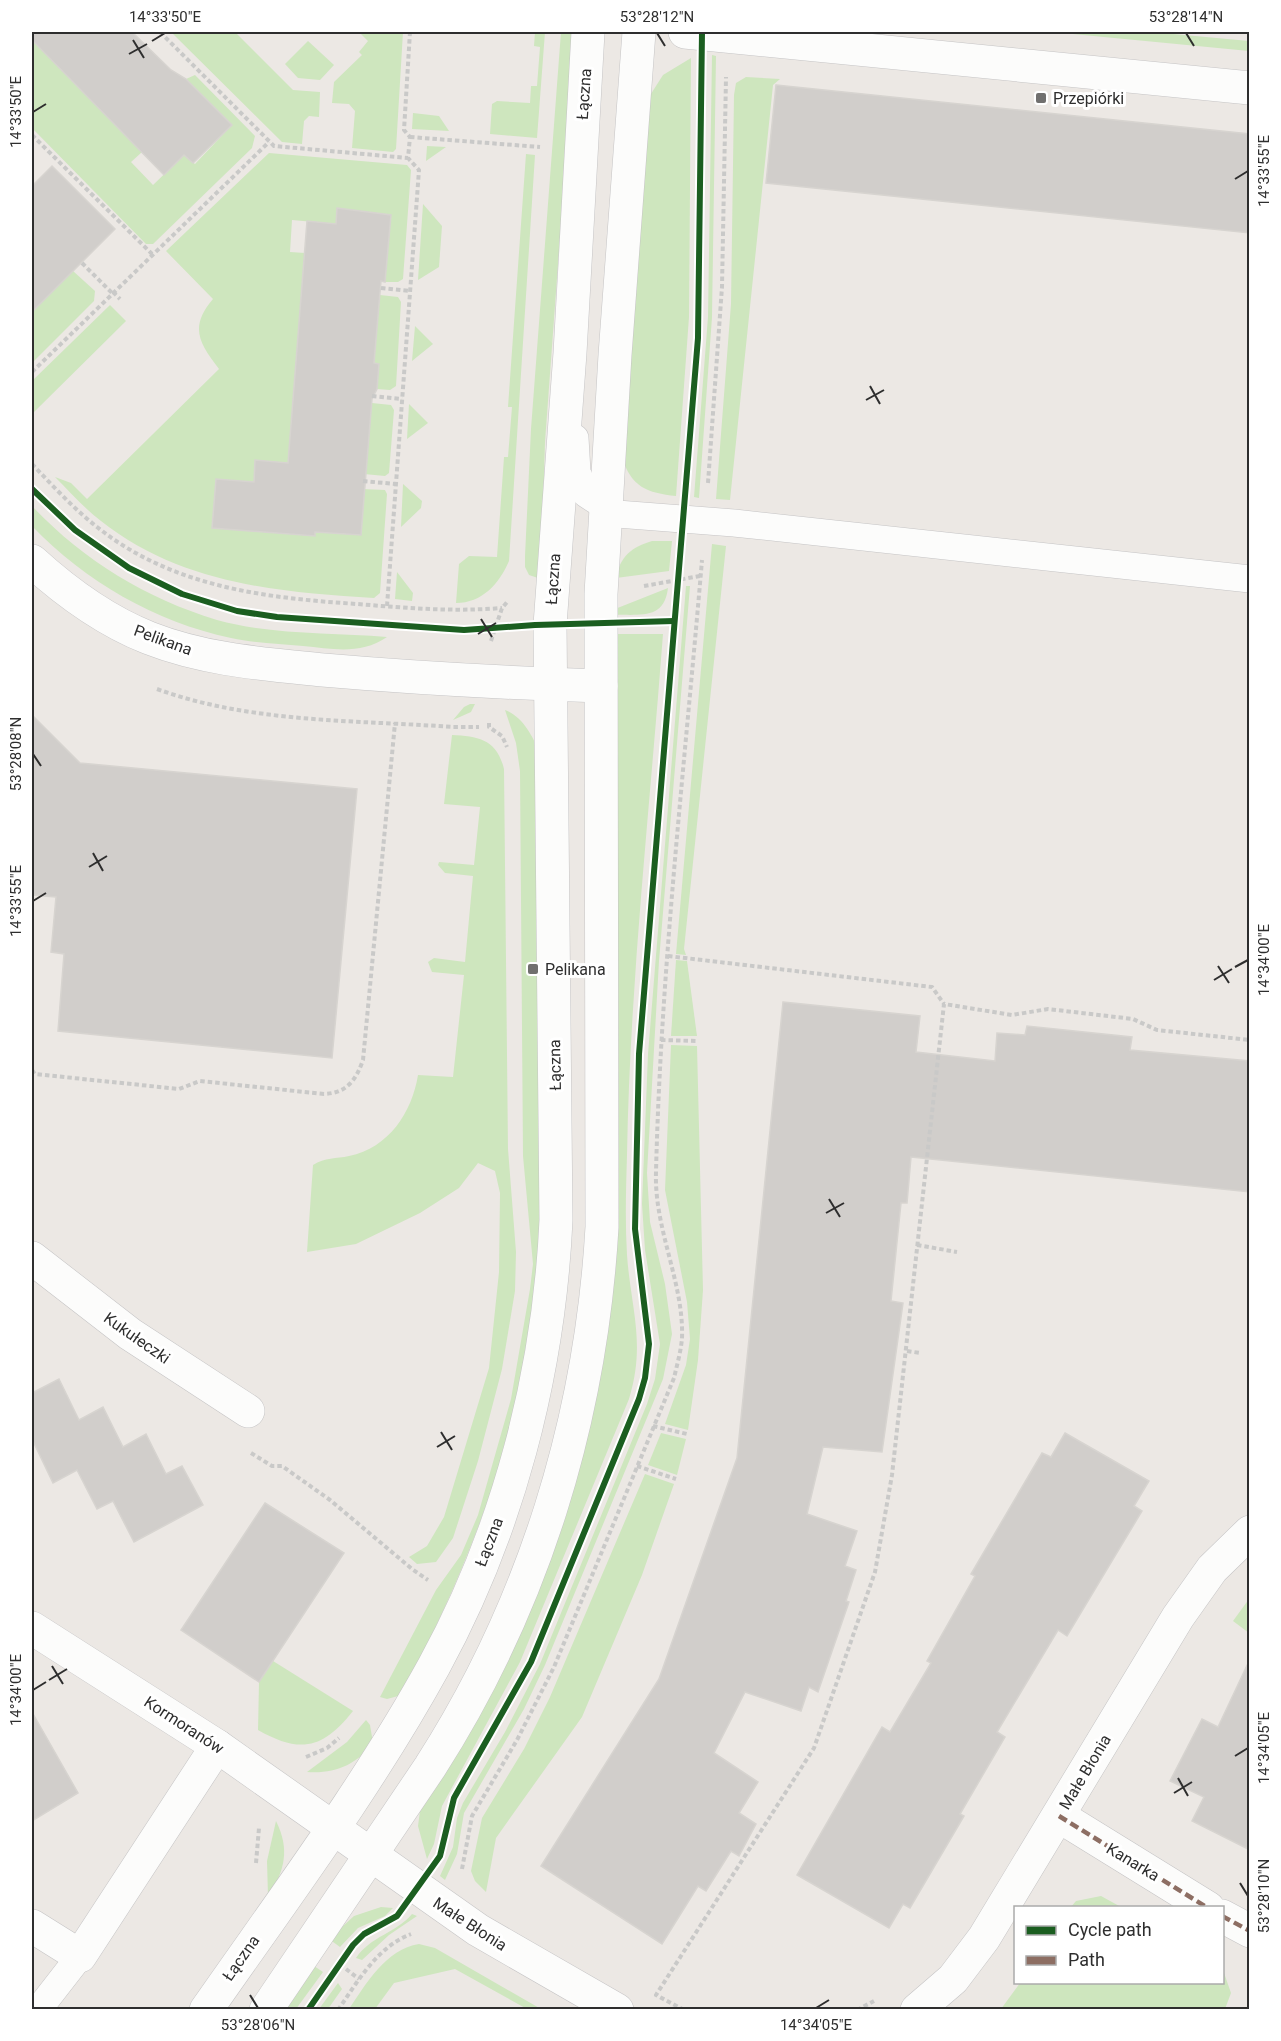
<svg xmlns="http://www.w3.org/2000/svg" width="1281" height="2041" font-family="Roboto,sans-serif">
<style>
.green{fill:#cee6be}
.building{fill:#d1cecb;stroke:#d7d4d0;stroke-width:1.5}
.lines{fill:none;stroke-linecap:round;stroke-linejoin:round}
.lane-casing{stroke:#c5c4c5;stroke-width:28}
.street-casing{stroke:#c5c4c5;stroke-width:34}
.secondary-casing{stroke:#c5c4c5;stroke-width:34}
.path{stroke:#c9c9c8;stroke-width:4;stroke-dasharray:4.5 3;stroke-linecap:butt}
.lane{stroke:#fcfcfb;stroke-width:27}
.street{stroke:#fcfcfb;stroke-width:33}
.secondary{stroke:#fcfcfb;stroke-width:33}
.quiet{stroke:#8d6e63;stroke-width:4.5;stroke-dasharray:9 4.5;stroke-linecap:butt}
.cycleway-casing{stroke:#fff;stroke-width:10}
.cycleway{stroke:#1b5e20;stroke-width:6}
.ticks{fill:none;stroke:#2e2e2e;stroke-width:2}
.poi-dot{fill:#706f6e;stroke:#fff;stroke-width:2}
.labels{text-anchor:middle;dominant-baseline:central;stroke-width:6;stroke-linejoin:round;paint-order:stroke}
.street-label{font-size:16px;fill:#2e2e2e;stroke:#fff}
.poi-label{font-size:16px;fill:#2e2e2e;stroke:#fff;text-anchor:start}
.neatline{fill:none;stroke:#2e2e2e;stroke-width:2}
.ticks-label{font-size:15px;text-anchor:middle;fill:#2e2e2e}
</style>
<rect width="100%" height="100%" fill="#ece8e4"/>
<g class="green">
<polygon points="171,32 235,32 293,90 320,92 319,117 309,116 304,121 302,144 282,142"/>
<polygon points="359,32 403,32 396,149 393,152 352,148 355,111 349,104 332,103 334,82 362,55 359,52 368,41"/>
<polygon points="535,32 545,32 537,138 490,134 492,104 497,101 530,103 531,86 537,86 540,47 534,46"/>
<polygon points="561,32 575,32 545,442 541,579 529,575 525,567 525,556 531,429"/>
<polygon points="1052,32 1152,32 1249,41 1249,51"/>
<polygon points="32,40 142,152 131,162 153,185 184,155 195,164 232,125 186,79 195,75 255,136 252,148 153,244 146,244 32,128"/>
<polygon points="308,41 334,65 320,80 298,78 285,64"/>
<polygon points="712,55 716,56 712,317 699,498 694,497 708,317"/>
<path d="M691,58L689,317L676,496C647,493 631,487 622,457L649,97L663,75Z"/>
<polygon points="746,77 780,79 773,85 730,500 716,499 731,304 734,95 736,83"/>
<polygon points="413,113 439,116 449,131 412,129"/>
<polygon points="427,146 446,147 426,161"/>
<path d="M269,153L407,165L411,170L403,279L398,282H385L391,215L341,210L336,224L292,220L290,252L305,253L288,463L255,460L254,482L216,479L212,528L314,536L315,532L360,535L362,489L385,490L387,494L380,593L374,598C277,592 181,584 101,521C84,508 70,492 55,477L71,483L87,499L219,369C199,343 189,327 213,299L166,251Z"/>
<path d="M526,154L535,155L509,561C499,584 482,603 456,603L459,564L469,556L497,557L504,457H508L512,407H508Z"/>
<polygon points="423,204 442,226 439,267 418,280"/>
<polygon points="73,271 95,291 94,301 32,363 32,312"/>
<polygon points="380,295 398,297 401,302 396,386 390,390 377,389 379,364 374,363"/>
<polygon points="110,305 126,321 32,414 32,381"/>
<polygon points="415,326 433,344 412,361"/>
<polygon points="372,403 391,405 394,410 389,473 385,476 364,474"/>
<polygon points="409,404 428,423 407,439"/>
<polygon points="403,484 422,501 421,508 401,527"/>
<path d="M32,506C83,560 145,598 217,620C271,635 332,632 387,637C361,655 333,649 303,646C279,644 254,643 231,638C155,622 85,581 32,526Z"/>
<path d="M652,541H672L669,571L616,578C620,556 632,547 652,541Z"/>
<polygon points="712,544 726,546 684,949 686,955 676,954"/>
<polygon points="397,572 413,593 412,601 395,599"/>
<polygon points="686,586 690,586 659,961 647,1173 650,1222 665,1284 672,1334 663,1379 545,1665 524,1709 464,1813 457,1854 445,1880 440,1876 453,1847 457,1818 463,1803 505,1732 540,1664 647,1404 655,1379 660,1344 645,1250 642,1204 648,1054"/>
<path d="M668,588C664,620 641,614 615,615V609Z"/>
<path d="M614,634H663C650,807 630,981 627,1155C626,1189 625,1222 627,1255C631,1310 646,1343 629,1399L520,1662L442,1806L434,1844L427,1859L418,1826L420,1811L575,1474Z"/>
<polygon points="470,704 475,704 471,712 453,720 464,707"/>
<path d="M505,710C522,716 533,736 539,752C539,862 540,972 540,1083C540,1174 543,1264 527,1354C505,1475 458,1587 402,1695L387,1699L380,1697L436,1590L461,1555L478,1515L511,1399L530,1289L533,1264L523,1156L520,771L516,743Z"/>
<path d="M452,735C479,736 497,740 504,769L508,1149L516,1252L515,1291L502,1369L478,1461L453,1538L436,1562L417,1564L409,1557L427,1546L444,1517L489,1368L499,1272L500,1193L495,1171L478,1163L459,1188L420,1213L356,1244L307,1252L313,1165C325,1157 336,1159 349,1156C389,1148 412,1112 418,1075L453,1077L464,975L432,972L428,962L434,958L465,962L473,876L445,873L438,865L439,862L474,865L480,807L444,804Z"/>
<polygon points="676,960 687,961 697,1036 671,1036"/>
<polygon points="671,1045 697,1046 703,1290 698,1360 688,1430 665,1424 686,1365 690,1339 687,1302 665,1190"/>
<polygon points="661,1433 686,1439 677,1475 648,1465"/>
<polygon points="645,1474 674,1484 642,1575 582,1717 496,1838 486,1892 475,1881 471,1871 482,1818 524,1749 550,1697"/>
<polygon points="1249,1599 1249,1633 1233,1621"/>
<path d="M273,1661L353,1711C323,1749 300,1754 258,1730L259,1682Z"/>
<path d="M366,1720L370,1725L373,1743C356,1765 335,1774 307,1772L347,1742Z"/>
<path d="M276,1821C290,1849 285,1871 268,1896L267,1861Z"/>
<polygon points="1101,1896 1121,1907 1071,1907 1076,1901"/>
<polygon points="381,1907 393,1908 385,1916 358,1928 340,1947 329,1939 354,1916"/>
<path d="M412,1914L417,1916L389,1935L362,1960L356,1958C371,1936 396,1933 412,1914Z"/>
<path d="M419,1944L435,1948L541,2009H527L455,1969L394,1983L375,2009H349C366,1984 386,1949 419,1944Z"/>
<polygon points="311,1964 323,1972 296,2009 279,2010"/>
<polygon points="1223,1970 1231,1993 1225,2009 1001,2009 1020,1983 1222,1982"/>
<polygon points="338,1983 342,1989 328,2009 319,2009"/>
</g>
<g class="building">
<polygon points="32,32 132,32 171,70 186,79 232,125 193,163 184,155 164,175 32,40"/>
<polygon points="776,85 1250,134 1250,233 766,183"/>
<polygon points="52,166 115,229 32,312 32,186"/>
<polygon points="337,208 391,215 385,282 381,281 374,363 379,364 377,389 372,399 361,535 315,532 315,536 212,528 216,479 254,482 255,460 288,463 307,221 336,224"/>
<polygon points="32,715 80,763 357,789 332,1058 58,1031 64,954 51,952 56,897 32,895"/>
<polygon points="783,1002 920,1016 916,1052 995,1061 997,1033 1025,1035 1027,1026 1132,1037 1130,1050 1250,1061 1250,1192 911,1157 907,1203 901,1203 891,1301 903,1303 882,1452 823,1447 807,1514 857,1531 845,1566 856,1570 846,1601 849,1602 818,1692 809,1687 801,1711 745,1692 714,1753 758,1782 739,1813 756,1824 739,1856 731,1851 706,1891 698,1886 662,1944 541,1866 659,1679 737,1458"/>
<polygon points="59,1379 79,1420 103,1407 123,1447 146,1434 166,1474 182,1466 203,1505 134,1542 113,1501 97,1509 77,1470 53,1483 32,1439 32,1393"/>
<polygon points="1065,1433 1149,1481 1134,1506 1142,1511 1067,1636 1058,1630 997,1732 1005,1737 960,1814 964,1816 910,1908 903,1904 889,1928 797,1875 882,1727 890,1732 931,1663 927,1661 975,1576 971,1574 1042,1453 1051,1457"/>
<polygon points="265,1503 344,1553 259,1682 181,1630"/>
<polygon points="1250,1659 1250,1850 1192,1821 1204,1797 1170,1781 1202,1719 1218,1727"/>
<polygon points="32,1712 78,1793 32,1821"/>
</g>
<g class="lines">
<defs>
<g id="lane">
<polyline points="575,438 577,472 586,494 617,514 734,523 1250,579"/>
<polyline points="38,2010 80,1956"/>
</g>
<g id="street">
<polyline points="685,32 1250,88"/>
<path d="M32,561C66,592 106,621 149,638C205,660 264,664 323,670C416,678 508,683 601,686"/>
<polyline points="32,1258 130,1334 248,1411"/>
<polyline points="32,1628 217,1746 478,1930 617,2010"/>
<polyline points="1059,1816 1208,1908"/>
<polyline points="1222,1916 1250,1931"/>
<polyline points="32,1926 80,1956 217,1746"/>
<polyline points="917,2010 953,1979 984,1938 1178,1617 1212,1569 1250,1532"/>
</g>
<g id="secondary">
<path d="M206,2010C284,1898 368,1786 434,1666C508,1531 549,1374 556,1220L550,625L570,353L588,32"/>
<path d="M266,2010L430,1767C534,1605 591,1419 602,1227L601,594L615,355L639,32"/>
</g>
</defs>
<use href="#lane" class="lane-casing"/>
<use href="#street" class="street-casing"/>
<use href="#secondary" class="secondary-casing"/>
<g class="path">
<polyline points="160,32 274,146 408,158 410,137 404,130 410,32"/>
<polyline points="32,135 152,254"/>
<polyline points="410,137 540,147"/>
<polyline points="82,263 112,293"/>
<polyline points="381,288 410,291"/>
<polyline points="113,292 120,299"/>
<polyline points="32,372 269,142"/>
<polyline points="372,396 402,399"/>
<path d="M32,464C52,485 73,508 97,527C172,587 265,598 357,604C407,608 452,612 502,608"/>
<polyline points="363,481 395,484"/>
<polyline points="708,483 722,287 726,77"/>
<polyline points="644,586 700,576"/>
<polyline points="387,606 419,170 408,158"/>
<polyline points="491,641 502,608 508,601"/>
<path d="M157,689C250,723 355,720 453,727H479"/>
<polyline points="489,723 489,727 502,736 507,747"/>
<polyline points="668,956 932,987 944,1004"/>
<polyline points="661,1040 697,1041"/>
<path d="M32,1070L35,1074L179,1089L200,1081L324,1094C347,1093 356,1080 363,1060L395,723"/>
<polyline points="917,1245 957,1252"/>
<polyline points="907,1351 920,1353"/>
<polyline points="653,1426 687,1434"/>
<polyline points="251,1453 272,1466 282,1466 330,1500 412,1569 428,1580"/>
<polyline points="637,1466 676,1479"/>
<polyline points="306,1757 327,1748 339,1738"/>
<polyline points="256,1863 259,1828"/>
<path d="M462,1869L472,1816L517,1740L554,1667L674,1378C677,1365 681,1351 682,1338C684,1283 654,1229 656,1172C661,967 685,763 702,560"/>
<polyline points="346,1969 359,1979"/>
<path d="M338,2010C358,1981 377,1947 411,1934"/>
<polyline points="684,2010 656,1995 814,1748 875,1572 892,1475 944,1004 1012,1015 1048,1009 1133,1019 1157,1030 1250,1040"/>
<polyline points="857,2010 874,2001"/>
</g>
<use href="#lane" class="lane"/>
<use href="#street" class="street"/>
<use href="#secondary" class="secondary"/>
<g class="quiet">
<polyline points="1059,1816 1208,1908"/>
<polyline points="1222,1916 1250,1931"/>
</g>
<defs>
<g id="cycleway">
<polyline points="32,489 75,530 129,568 182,594 237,611 277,617 464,630 535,625 674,621"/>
<polyline points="308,2010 353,1945 364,1934 397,1916 440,1856 454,1798 531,1662 639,1399 645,1378 649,1344 635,1229 639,1054 698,338 702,32"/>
</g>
</defs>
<use href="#cycleway" class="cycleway-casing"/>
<use href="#cycleway" class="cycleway"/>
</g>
<path class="ticks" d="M657,33L665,46M1186,33L1194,46M133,40L144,58M152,41L165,33M129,54L147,44M33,112L46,104M1235,179L1248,171M870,386L880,404M866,400L884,390M481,619L492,637M478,634L496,623M33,754L41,766M93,853L103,871M89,867L107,856M33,901L46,893M1218,966L1229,983M1235,967L1248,960M1214,980L1232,969M829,1199L840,1217M826,1213L844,1203M441,1432L452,1450M437,1447L455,1436M52,1666L63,1684M49,1680L67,1669M33,1690L46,1682M1235,1756L1248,1748M1178,1778L1188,1796M1174,1793L1192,1782M1240,1883L1248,1896M250,1995L258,2008M816,2008L829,2000"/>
<g class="poi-dot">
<rect x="1035" y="92" width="12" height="12" rx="3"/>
<rect x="527" y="963" width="12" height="12" rx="3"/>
</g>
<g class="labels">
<g class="street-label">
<text transform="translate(584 94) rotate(-86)">Łączna</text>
<text transform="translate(553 579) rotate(-86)">Łączna</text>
<text transform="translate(163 640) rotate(20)">Pelikana</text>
<text transform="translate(555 1065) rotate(-91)">Łączna</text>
<text transform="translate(137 1338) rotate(35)">Kukułeczki</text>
<text transform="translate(489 1542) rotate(-69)">Łączna</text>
<text transform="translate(184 1725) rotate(33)">Kormoranów</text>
<text transform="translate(1085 1772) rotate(-59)">Małe Błonia</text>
<text transform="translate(1133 1862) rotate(31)">Kanarka</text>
<text transform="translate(470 1924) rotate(33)">Małe Błonia</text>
<text transform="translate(241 1958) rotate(-55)">Łączna</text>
</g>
<g class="poi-label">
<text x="1053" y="98">Przepiórki</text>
<text x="545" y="969">Pelikana</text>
</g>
</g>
<rect width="1281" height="2041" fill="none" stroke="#ffffff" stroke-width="66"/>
<rect x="1014" y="1906" width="210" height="78" fill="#ffffff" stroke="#ababab" stroke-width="1.5"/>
<rect x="1026" y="1926" width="30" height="9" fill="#1b5e20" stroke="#ababab" stroke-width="1.5"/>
<text x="1068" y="1936" font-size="18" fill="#2e2e2e">Cycle path</text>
<rect x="1026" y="1956" width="30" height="9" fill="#8d6e63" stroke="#ababab" stroke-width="1.5"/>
<text x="1068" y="1966" font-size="18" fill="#2e2e2e">Path</text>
<rect x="33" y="33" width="1215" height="1975" class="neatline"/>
<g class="ticks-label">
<text x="165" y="22">14°33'50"E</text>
<text x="657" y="22">53°28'12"N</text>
<text x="1186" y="22">53°28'14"N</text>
<text transform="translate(16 112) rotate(-90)" y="5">14°33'50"E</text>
<text transform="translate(1264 171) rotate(-90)" y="5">14°33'55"E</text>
<text transform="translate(16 754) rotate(-90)" y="5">53°28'08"N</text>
<text transform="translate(16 901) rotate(-90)" y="5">14°33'55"E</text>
<text transform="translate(1264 960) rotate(-90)" y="5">14°34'00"E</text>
<text transform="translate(16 1690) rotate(-90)" y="5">14°34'00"E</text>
<text transform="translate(1264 1748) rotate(-90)" y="5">14°34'05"E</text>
<text transform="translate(1264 1896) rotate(-90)" y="5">53°28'10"N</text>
<text x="258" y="2030">53°28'06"N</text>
<text x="816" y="2030">14°34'05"E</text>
</g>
</svg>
